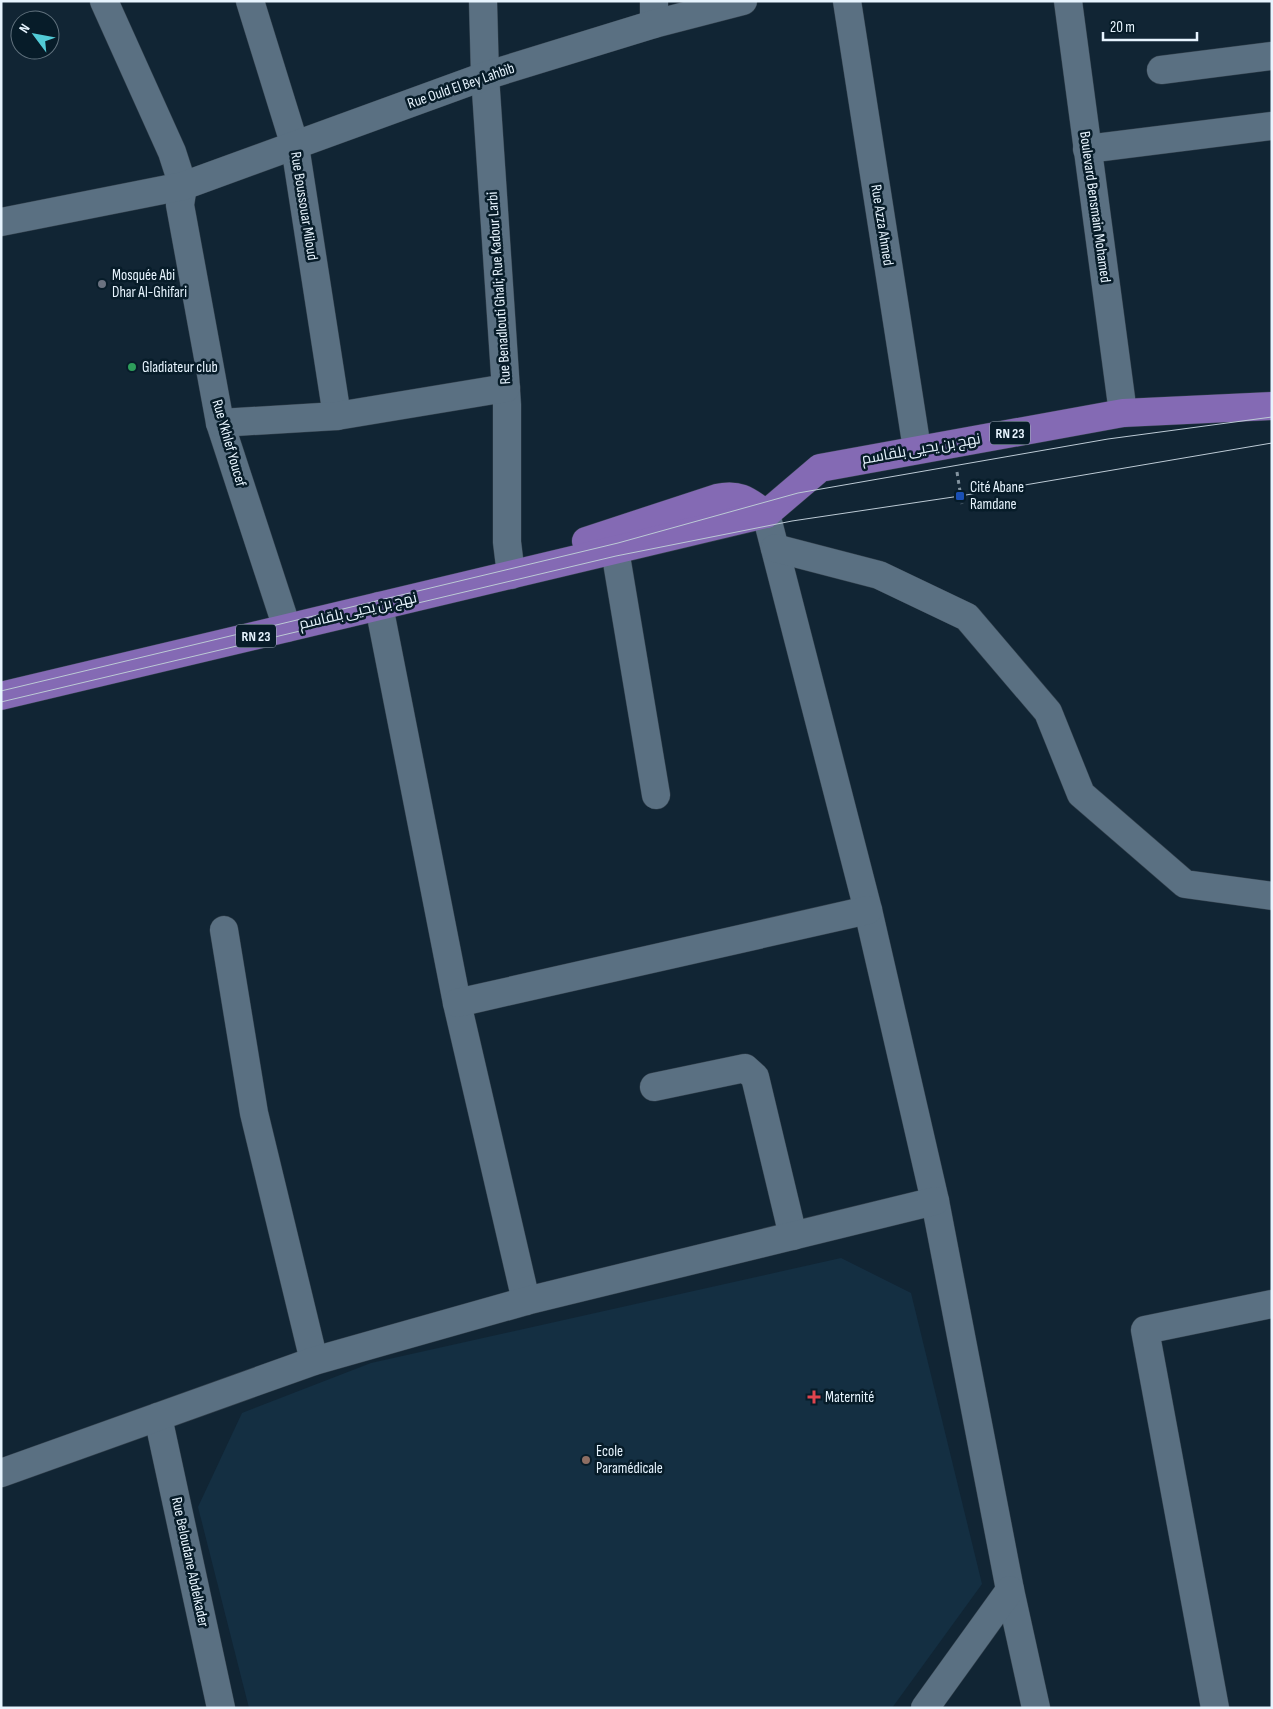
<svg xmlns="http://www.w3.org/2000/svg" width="1273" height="1709" font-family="'Sofia Sans Condensed',Cairo,sans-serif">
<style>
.built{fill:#142f42}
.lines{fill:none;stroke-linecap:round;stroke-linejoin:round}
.minor-casing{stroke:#33414d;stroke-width:29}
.major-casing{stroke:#33414d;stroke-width:29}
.path{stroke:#8394a0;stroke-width:3;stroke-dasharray:4 4;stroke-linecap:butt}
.minor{stroke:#5a7082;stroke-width:28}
.major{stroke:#846ab4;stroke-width:28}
.tram{stroke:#bccad5;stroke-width:1}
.worship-dot{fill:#6b7280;stroke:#071c29;stroke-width:2}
.leisure-dot{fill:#2e9e5b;stroke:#071c29;stroke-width:2}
.transit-dot{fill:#1a4fb4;stroke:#071c29;stroke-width:2}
.health-dot{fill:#e0444e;stroke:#071c29;stroke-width:2}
.education-dot{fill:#8d6e63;stroke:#071c29;stroke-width:2}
.labels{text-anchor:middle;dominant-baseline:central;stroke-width:5;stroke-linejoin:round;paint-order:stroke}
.shield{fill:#071c29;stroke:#a4b3be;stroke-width:1}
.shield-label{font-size:14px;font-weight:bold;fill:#e7f4fe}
.street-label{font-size:15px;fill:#e7f4fe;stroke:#071c29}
.poi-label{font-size:15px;fill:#e7f4fe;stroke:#071c29;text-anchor:start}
</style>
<rect width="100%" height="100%" fill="#112534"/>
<polygon class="built" points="841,1258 911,1293 982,1584 892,1708 249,1708 198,1507 242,1413 371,1363"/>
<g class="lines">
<defs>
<g id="minor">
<polyline points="104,1 172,152 183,186 180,205 220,423 287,628"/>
<polyline points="250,1 295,146 337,416"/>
<polyline points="483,1 485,76 507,405 507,542 511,575"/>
<polyline points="847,1 917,449"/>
<polyline points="1068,1 1123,413"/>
<polyline points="654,24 654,1"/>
<polyline points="1161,70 1272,56"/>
<polyline points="1087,149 1272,126"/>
<polyline points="1,222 183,186 485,76 654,24 743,1"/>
<polyline points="220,423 337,416 506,388"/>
<polyline points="766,514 868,910 935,1201 1010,1590 1036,1708"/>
<polyline points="775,548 879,575 967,617 1048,712 1081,794 1185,884 1272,896"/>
<polyline points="615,550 656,795"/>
<polyline points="379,606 457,1003 526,1301"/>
<polyline points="224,930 254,1113 314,1361"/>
<polyline points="457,1003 868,910"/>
<polyline points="654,1087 745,1068 755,1077 793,1236"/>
<polyline points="158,1417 221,1708"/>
<polyline points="1,1473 314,1361 526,1301 935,1201"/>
<polyline points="925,1708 1010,1590"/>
<polyline points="1215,1708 1145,1330 1272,1304"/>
</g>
<g id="major">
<path d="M586,541L717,498C740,493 748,501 766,514"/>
<polyline points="1,696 766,514 820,468 1123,413 1272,406"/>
</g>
</defs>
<use href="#minor" class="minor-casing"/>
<use href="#major" class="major-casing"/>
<polyline class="path" points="957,472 962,504"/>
<use href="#minor" class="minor"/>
<use href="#major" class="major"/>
<g class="tram">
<polyline points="1,691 618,543 798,493 1108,439 1272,417"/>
<polyline points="1,702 616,556 792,521 960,496 1272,443"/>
</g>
</g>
<circle class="worship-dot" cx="102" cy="284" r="5"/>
<circle class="leisure-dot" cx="132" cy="367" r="5"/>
<rect class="transit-dot" x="955" y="491" width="10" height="10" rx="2.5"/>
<path class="health-dot" d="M811.5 1389.5h5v5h5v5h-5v5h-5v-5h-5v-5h5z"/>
<circle class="education-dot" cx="586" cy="1460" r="5"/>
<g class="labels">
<g class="shield">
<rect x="990" y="421.5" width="40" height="23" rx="4"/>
<rect x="236" y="624.5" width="40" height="23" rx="4"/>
</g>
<g class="shield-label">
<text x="1010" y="433">RN 23</text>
<text x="256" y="636">RN 23</text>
</g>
<g class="street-label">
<text transform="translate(461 86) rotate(-19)">Rue Ould El Bey Lahbib</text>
<text transform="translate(304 206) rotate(81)">Rue Boussouar Miloud</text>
<text transform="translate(1095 207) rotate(82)">Boulevard Bensmain Mohamed</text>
<text transform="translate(882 225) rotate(81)">Rue Azza Ahmed</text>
<text transform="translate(499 288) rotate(-94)">Rue Benadlouti Ghali; Rue Kadour Larbi</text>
<text transform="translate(229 443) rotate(74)">Rue Ykhlef Youcef</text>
<text transform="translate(921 449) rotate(-10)">نهج بن يحيى بلقاسم</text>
<text transform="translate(358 611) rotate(-13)">نهج بن يحيى بلقاسم</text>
<text transform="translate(190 1562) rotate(78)">Rue Beloudane Abdelkader</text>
</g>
<g class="poi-label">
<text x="112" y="275">Mosquée Abi<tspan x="112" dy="17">Dhar Al-Ghifari</tspan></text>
<text x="142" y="367">Gladiateur club</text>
<text x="970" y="487">Cité Abane<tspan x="970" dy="17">Ramdane</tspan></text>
<text x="825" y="1397">Maternité</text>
<text x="596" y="1451">Ecole<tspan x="596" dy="17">Paramédicale</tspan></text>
</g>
</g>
<rect width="1273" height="1709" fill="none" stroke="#e7f4fe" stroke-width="5"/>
<g transform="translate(35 35) rotate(302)"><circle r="24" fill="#071c29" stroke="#61727e"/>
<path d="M0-4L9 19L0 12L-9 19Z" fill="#52cbd7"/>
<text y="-8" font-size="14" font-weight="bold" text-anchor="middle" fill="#e7f4fe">N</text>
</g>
<path d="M1103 32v8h94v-8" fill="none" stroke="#e7f4fe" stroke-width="2.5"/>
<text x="1110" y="32" font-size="15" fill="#e7f4fe" stroke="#071c29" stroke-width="4" paint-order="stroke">20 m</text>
</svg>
